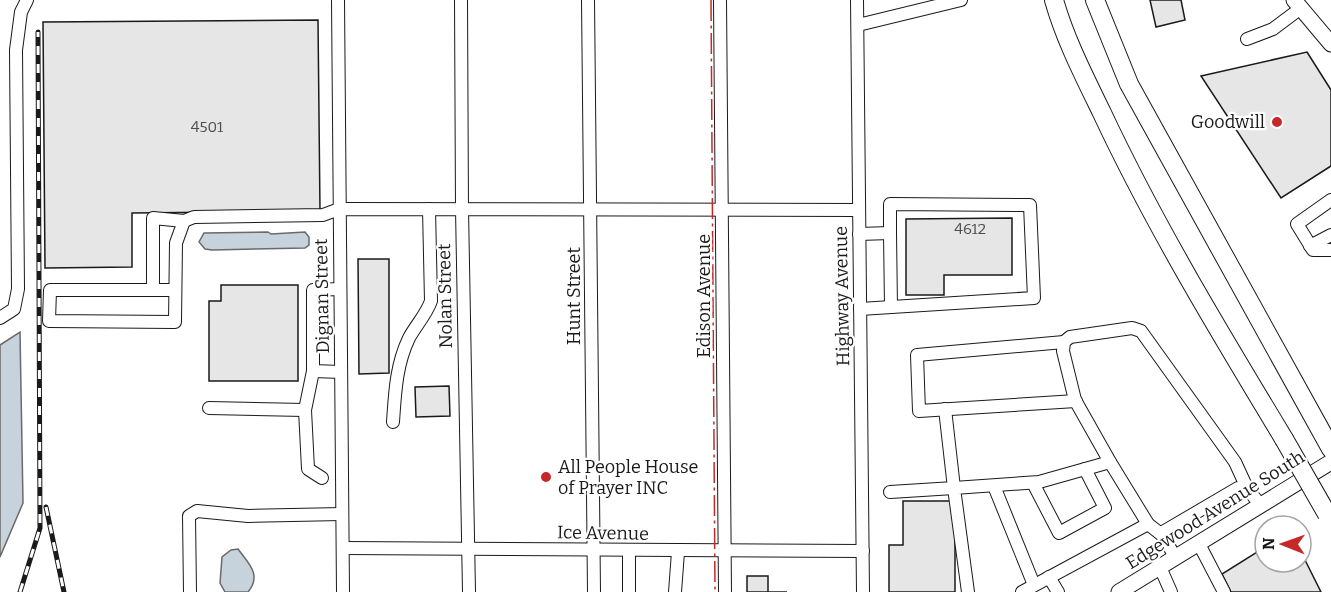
<svg xmlns="http://www.w3.org/2000/svg" width="1331" height="592" font-family="Bitter,serif">
<style>
.water{fill:#c6d2dc;stroke:#6a6a6a;stroke-width:1.5}
.building{fill:#e6e6e6;stroke:#1a1a1a;stroke-width:1.5}
.lines{fill:none;stroke-linecap:round;stroke-linejoin:round}
.minor-casing{stroke:#1a1a1a;stroke-width:14}
.major-casing{stroke:#1a1a1a;stroke-width:17}
.highway-casing{stroke:#1a1a1a;stroke-width:20}
.minor{stroke:#fff;stroke-width:12}
.major{stroke:#fff;stroke-width:15}
.highway{stroke:#fff;stroke-width:18}
.rail-casing{stroke:#1a1a1a;stroke-width:5}
.rail{stroke:#fff;stroke-width:3;stroke-dasharray:9;stroke-linecap:butt}
.highway-bridge-casing{stroke:#1a1a1a;stroke-width:20;stroke-linecap:butt}
.highway-bridge{stroke:#fff;stroke-width:18}
.power{stroke:#c62828;stroke-width:1.5;stroke-dasharray:21 4.5 3 4.5;stroke-linecap:butt}
.poi-dot{fill:#c62828;stroke:#fff;stroke-width:2}
.labels{text-anchor:middle;dominant-baseline:central;stroke-width:4.5;stroke-linejoin:round;paint-order:stroke}
.number-label{font-size:15px;fill:#4d4d4d}
.poi-label{font-size:18px;fill:#1a1a1a;stroke:#fff;text-anchor:end}
.street-label{font-size:18px;fill:#1a1a1a;stroke:#fff}
</style>
<rect width="100%" height="100%" fill="#fff"/>
<g class="water">
<polygon points="268,232 271,234 305,232 309,237 309,245 305,248 212,250 205,249 199,242 204,233"/>
<polygon points="20,332 23,503 0,557 0,345"/>
<path d="M238,549C249,564 262,575 248,592H225L220,583L222,557L231,550Z"/>
</g>
<g class="building">
<polygon points="1150,0 1181,0 1185,20 1156,27"/>
<polygon points="318,20 320,211 132,213 132,267 45,268 43,22"/>
<polygon points="1307,52 1331,90 1331,166 1281,198 1201,76"/>
<polygon points="1012,218 1012,275 944,275 944,295 906,295 906,219"/>
<polygon points="358,259 389,259 389,373 359,374"/>
<polygon points="221,285 298,285 298,381 209,381 209,301 221,301"/>
<polygon points="449,386 450,416 416,417 415,387"/>
<polygon points="903,501 955,501 955,592 889,592 889,545 903,545"/>
<polygon points="1265,547 1265,562 1301,562 1301,552 1321,592 1231,592 1222,574"/>
<polygon points="747,576 768,576 768,592 787,592 747,592"/>
</g>
<g class="lines">
<defs>
<g id="minor">
<polyline points="338,0 343,592"/>
<polyline points="461,0 462,209 469,592"/>
<polyline points="588,0 594,592"/>
<polyline points="720,0 725,592"/>
<polyline points="857,0 863,592"/>
<polyline points="858,25 961,0"/>
<polyline points="1247,39 1273,29 1301,8"/>
<polyline points="1331,200 1297,224 1313,250 1331,250"/>
<polyline points="890,233 891,307"/>
<polyline points="859,234 890,233 890,204 1030,205 1034,298 860,309"/>
<polyline points="1310,246 1331,235"/>
<polyline points="340,289 313,290 313,371 341,372"/>
<polyline points="153,290 153,218 184,221"/>
<polyline points="175,290 50,290 49,321 175,322 176,243 184,221 194,217 323,215 339,209 859,210"/>
<polyline points="0,318 14,309 18,289 16,50 21,12 27,0"/>
<polyline points="1064,342 917,355 919,411 1076,401"/>
<polyline points="209,408 305,410 313,371"/>
<polyline points="305,410 308,469 322,478"/>
<path d="M393,422C395,393 396,365 409,338C416,325 426,315 431,301L429,209"/>
<polyline points="1033,483 1059,533 1105,508 1085,469"/>
<polyline points="994,486 1034,585"/>
<polyline points="890,492 954,488 945,409"/>
<polyline points="1162,535 1148,524 1110,462 1075,400 1063,351 1064,342 1070,337 1132,328 1141,331 1235,462 1247,488"/>
<polyline points="1199,544 1224,592"/>
<polyline points="343,548 863,551"/>
<polyline points="1176,558 1162,535 1163,532 1238,488 1247,488 1261,506"/>
<polyline points="1160,567 1171,592"/>
<polyline points="1049,577 1058,592"/>
<polyline points="190,592 189,516 197,511 248,516 342,514"/>
<polyline points="629,592 629,551"/>
<polyline points="675,592 678,552"/>
<polyline points="968,592 954,488 1039,482 1110,462"/>
<polyline points="1022,592 1148,524"/>
</g>
<g id="major">
<polyline points="1294,0 1331,44"/>
<polyline points="1119,592 1331,462"/>
</g>
<g id="highway">
<path d="M1054,0C1065,39 1084,76 1102,113C1155,226 1220,333 1284,439"/>
<polyline points="1095,0 1129,84 1331,449"/>
</g>
</defs>
<use href="#minor" class="minor-casing"/>
<use href="#major" class="major-casing"/>
<use href="#highway" class="highway-casing"/>
<use href="#minor" class="minor"/>
<use href="#major" class="major"/>
<use href="#highway" class="highway"/>
<defs>
<g id="rail">
<polyline points="46,507 64,592"/>
<polyline points="20,592 40,528 38,32"/>
</g>
</defs>
<use href="#rail" class="rail-casing"/>
<use href="#rail" class="rail"/>
<defs>
<polyline id="highway-bridge" points="1284,439 1327,514"/>
</defs>
<use href="#highway-bridge" class="highway-bridge-casing"/>
<use href="#highway-bridge" class="highway-bridge"/>
<polyline class="power" points="711,0 715,592"/>
</g>
<g class="poi-dot">
<circle cx="1277" cy="122" r="6"/>
<circle cx="546" cy="477" r="6"/>
</g>
<g class="labels">
<g class="number-label">
<text x="207" y="127">4501</text>
<text x="970" y="229">4612</text>
</g>
<g class="poi-label">
<text x="1265" y="122">Goodwill</text>
<text x="558" y="467" text-anchor="start">All People House<tspan x="558" dy="21">of Prayer INC</tspan></text>
</g>
<g class="street-label">
<text transform="translate(322 296) rotate(-91)">Dignan Street</text>
<text transform="translate(445 296) rotate(-91)">Nolan Street</text>
<text transform="translate(574 296) rotate(-90)">Hunt Street</text>
<text transform="translate(704 296) rotate(-90)">Edison Avenue</text>
<text transform="translate(842 296) rotate(-91)">Highway Avenue</text>
<text transform="translate(1215 510) rotate(-32)">Edgewood Avenue South</text>
<text transform="translate(603 533) rotate(1)">Ice Avenue</text>
</g>
</g>
<g transform="translate(1283 544) rotate(271)"><circle r="28" fill="#ffffff" stroke="#a3a3a3" stroke-width="1.5"/>
<path d="M0-4.5L10 22L0 15L-10 22Z" fill="#c62828"/>
<text y="-9" font-size="16" font-weight="bold" text-anchor="middle" fill="#1a1a1a">N</text>
</g>
</svg>
